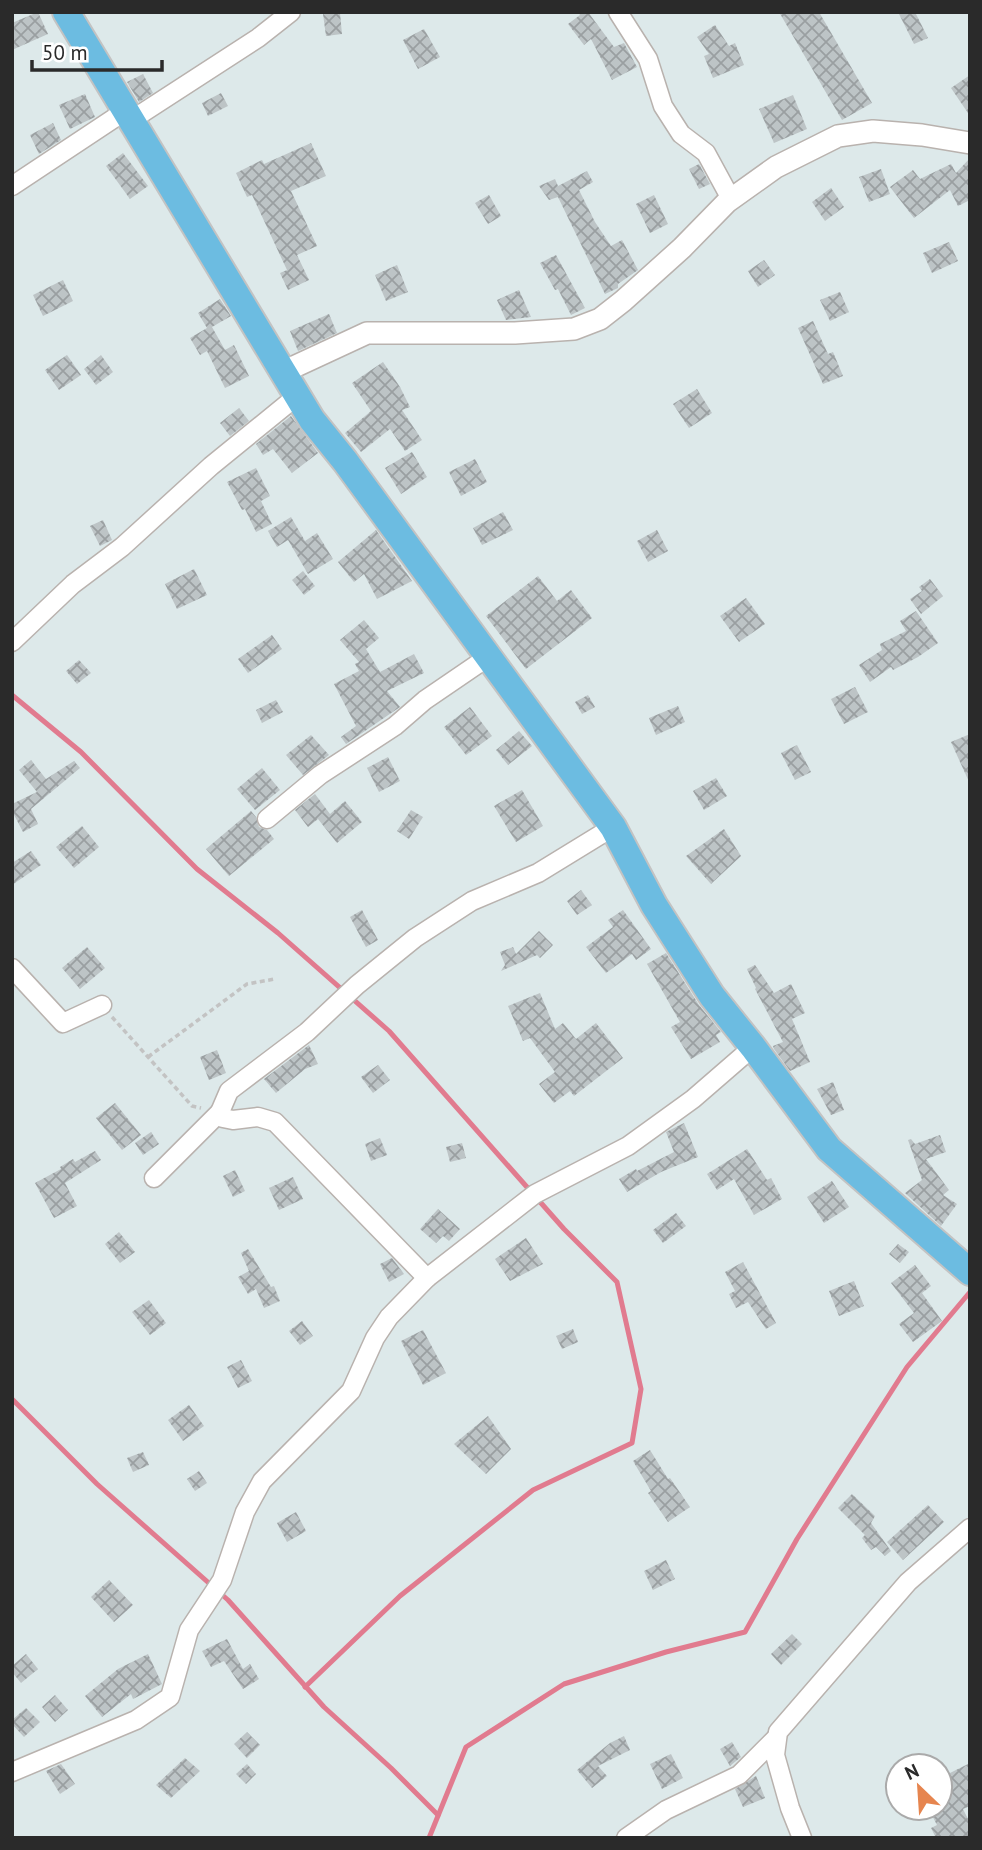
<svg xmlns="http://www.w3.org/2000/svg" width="982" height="1850" font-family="'PT Sans',sans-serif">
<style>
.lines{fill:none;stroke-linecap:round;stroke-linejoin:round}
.stream{stroke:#e17b8f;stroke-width:5}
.building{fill:url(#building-cross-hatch)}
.minor-casing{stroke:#b9b2ae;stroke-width:21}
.tertiary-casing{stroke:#b9b2ae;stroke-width:24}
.primary-casing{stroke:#c3c3c3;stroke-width:30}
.path{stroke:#c3c3c3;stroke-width:3.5;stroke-dasharray:5 3.5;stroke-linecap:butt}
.minor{stroke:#fff;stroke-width:18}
.tertiary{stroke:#fff;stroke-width:21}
.primary{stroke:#6cbce1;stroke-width:26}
</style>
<defs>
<pattern id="building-cross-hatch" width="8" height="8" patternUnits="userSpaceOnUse" patternTransform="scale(1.75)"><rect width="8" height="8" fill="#bdc4c6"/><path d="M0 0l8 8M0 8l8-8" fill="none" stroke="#9a9fa1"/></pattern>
</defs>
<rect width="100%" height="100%" fill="#dde9ea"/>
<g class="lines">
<g class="stream">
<polyline points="12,695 81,752 197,869 278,933 389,1031 564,1229 617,1282 641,1389 632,1443 533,1490 400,1596 305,1687"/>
<polyline points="12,1399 97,1484 228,1600 324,1707 391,1768 438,1815"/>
<polyline points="429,1838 466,1747 564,1684 666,1652 745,1632 797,1539 907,1367 970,1292"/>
</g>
</g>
<g class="building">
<polygon points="38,12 48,34 12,50 12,23"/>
<polygon points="578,12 588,12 614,47 624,43 637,67 612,80 591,39 584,45 568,24 580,15"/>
<polygon points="779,12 819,12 872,103 842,120"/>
<polygon points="898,12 915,12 928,38 914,44"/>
<polygon points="340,13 342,34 326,36 323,14"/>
<polygon points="715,25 729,46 735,43 744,65 713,78 704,56 709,54 697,37"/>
<polygon points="424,29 440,57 418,69 403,40"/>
<polygon points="143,74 153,93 139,102 127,82"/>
<polygon points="970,75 970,116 951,88"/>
<polygon points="221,93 228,106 208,116 202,103"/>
<polygon points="85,94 95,117 70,129 59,105"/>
<polygon points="793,95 807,129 774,143 759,109"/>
<polygon points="53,123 61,140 39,154 30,135"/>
<polygon points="311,143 326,176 291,191 317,246 297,255 309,280 288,290 280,273 287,270 252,195 247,197 236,173 262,160 264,164"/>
<polygon points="123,153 148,186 130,199 106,166"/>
<polygon points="970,158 970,200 958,206 950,190 914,218 890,187 913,170 920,179 951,164 956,173"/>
<polygon points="699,164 710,184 699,189 689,169"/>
<polygon points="881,169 890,194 869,202 859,177"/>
<polygon points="587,171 593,182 579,190 595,222 611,246 622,240 638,270 618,284 618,288 605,294 558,197 549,200 539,186 555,179 558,186"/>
<polygon points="831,188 844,207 825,221 812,202"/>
<polygon points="489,195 501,216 488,224 475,203"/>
<polygon points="654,195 668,224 650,233 636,204"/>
<polygon points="949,242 958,261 932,273 923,253"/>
<polygon points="556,255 585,308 571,315 558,289 555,290 540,263"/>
<polygon points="764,260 775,275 758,287 748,271"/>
<polygon points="397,265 408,292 386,301 375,275"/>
<polygon points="63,280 73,301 43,316 33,295"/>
<polygon points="519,290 531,317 506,320 497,300"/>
<polygon points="840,292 849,312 830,321 820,300"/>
<polygon points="220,299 231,316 212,327 225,350 234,345 249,376 225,388 207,351 200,355 190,338 207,328 198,313"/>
<polygon points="329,314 337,333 298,351 290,331"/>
<polygon points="813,321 828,354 833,352 843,376 823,384 798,328"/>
<polygon points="67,355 81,375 59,390 45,370"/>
<polygon points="101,355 113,372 96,385 84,369"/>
<polygon points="383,362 400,387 410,407 402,410 422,440 405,451 390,429 361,452 345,433 371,411 352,383"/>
<polygon points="697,389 712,413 689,428 673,404"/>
<polygon points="239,408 249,421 230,436 220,423"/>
<polygon points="291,416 318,453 292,473 273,449 263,455 256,444"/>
<polygon points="412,452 427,477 401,494 385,468"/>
<polygon points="475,459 487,482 461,496 449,472"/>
<polygon points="256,468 270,496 261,501 272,524 256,532 245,509 242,510 227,482"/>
<polygon points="503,512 513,530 482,545 473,528"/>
<polygon points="291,517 305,541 317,533 333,559 308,574 288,540 277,547 268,531"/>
<polygon points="103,520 112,540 100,546 90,526"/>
<polygon points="376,530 412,581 377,599 364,574 354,582 338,562"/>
<polygon points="657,530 668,551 648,562 637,541"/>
<polygon points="194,569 207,595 177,609 165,584"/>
<polygon points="303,571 315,586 304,595 292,580"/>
<polygon points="538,576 557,601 571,590 592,618 526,669 486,616"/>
<polygon points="930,579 943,596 921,614 910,599 922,591 919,587"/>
<polygon points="746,598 765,624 739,642 720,616"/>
<polygon points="916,611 938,643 918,657 893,670 891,667 870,682 859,665 882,650 880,644 906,631 900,621"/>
<polygon points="364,620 379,638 366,649 380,672 414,654 424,673 387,691 400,707 346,744 341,737 356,726 334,684 359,671 355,664 359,662 340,640"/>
<polygon points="272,635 282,649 248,673 238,659"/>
<polygon points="79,660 91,673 77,684 66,671"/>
<polygon points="855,687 868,712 844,724 831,699"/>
<polygon points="588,695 595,707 582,714 575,702"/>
<polygon points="276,700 283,712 262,723 256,710"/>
<polygon points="678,706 685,722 656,735 649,718"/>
<polygon points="470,707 492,736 466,755 444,727"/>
<polygon points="519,731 532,746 508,765 496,750"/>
<polygon points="970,734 970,784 951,742"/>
<polygon points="311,735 329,755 303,775 286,755"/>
<polygon points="797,745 811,772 795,780 781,753"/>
<polygon points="388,757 400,781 379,792 367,768"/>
<polygon points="31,760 46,779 74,761 80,768 31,809 38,824 23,832 12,811 12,804 37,792 19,770"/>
<polygon points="262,768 280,790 255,810 237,789"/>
<polygon points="716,778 727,796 704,810 693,791"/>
<polygon points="522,790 543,826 516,842 494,806"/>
<polygon points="315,794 330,814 345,801 362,822 337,843 318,819 308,827 295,810"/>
<polygon points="411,810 423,817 409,839 397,831"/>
<polygon points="251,811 256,817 259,827 267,830 274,839 229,876 206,849"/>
<polygon points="82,826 99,847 74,868 56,847"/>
<polygon points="724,829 741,856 711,884 686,856"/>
<polygon points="31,851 41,865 12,885 12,863"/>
<polygon points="581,890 592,905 577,915 567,901"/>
<polygon points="362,910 378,940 366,947 350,917"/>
<polygon points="623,910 651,949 636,960 632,954 606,973 586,947 613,927 608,920"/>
<polygon points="539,931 553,945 540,958 537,955 501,971 505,965 500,952 513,947 516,954"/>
<polygon points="87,947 105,968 80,989 62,968"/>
<polygon points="666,953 699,1005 721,1032 716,1035 720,1042 691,1059 671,1027 680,1022 647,964"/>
<polygon points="755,965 774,993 791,984 805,1013 792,1019 810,1062 790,1071 774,1049 773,1046 783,1042 755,989 756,988 747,969"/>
<polygon points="540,993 555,1029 563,1023 576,1039 596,1023 623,1058 574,1096 570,1091 554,1103 539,1084 555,1072 530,1038 523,1041 508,1006"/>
<polygon points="309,1045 318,1064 305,1069 276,1093 264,1079"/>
<polygon points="217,1050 226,1073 209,1080 200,1057"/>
<polygon points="378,1065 390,1080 373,1093 361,1077"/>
<polygon points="833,1082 844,1110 831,1115 817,1089"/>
<polygon points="115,1103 141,1135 122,1150 96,1118"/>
<polygon points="684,1123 698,1157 661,1172 627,1192 619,1179 636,1169 637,1171 674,1152 666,1132"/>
<polygon points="151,1132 159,1144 143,1155 135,1143"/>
<polygon points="940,1135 946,1152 926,1159 949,1190 943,1195 957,1204 941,1226 905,1193 922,1180 908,1140 911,1139 915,1144"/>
<polygon points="380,1138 387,1155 371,1161 365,1144"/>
<polygon points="462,1143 466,1158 450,1162 446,1147"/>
<polygon points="747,1149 767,1180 771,1178 782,1199 754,1215 734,1179 717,1190 707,1174"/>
<polygon points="95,1151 101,1160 65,1183 77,1206 54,1218 35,1183 61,1169 60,1167 73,1159 75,1162"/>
<polygon points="235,1170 245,1191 233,1197 223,1176"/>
<polygon points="293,1177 303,1199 279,1210 269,1188"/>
<polygon points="832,1181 849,1207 824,1223 807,1197"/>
<polygon points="438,1209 460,1229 449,1241 443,1236 436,1243 420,1229"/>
<polygon points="676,1213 686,1226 663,1243 653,1230"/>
<polygon points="119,1232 135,1252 120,1263 105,1244"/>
<polygon points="526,1238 543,1264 510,1281 495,1259"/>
<polygon points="898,1244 909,1252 900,1263 889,1254"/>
<polygon points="248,1249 271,1287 274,1286 280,1301 264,1308 256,1289 248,1294 238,1277 249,1271 241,1253"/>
<polygon points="392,1258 404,1274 389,1282 380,1264"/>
<polygon points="743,1262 776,1323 766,1329 748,1302 736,1308 729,1294 735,1291 725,1272"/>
<polygon points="915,1265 931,1286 922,1293 942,1321 913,1342 899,1324 914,1313 891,1283"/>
<polygon points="854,1281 864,1306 839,1316 829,1291"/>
<polygon points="149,1300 166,1323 150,1335 132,1312"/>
<polygon points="302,1321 313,1336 300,1345 289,1331"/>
<polygon points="573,1329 578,1342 562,1349 556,1336"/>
<polygon points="423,1330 446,1373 423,1385 401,1341"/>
<polygon points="241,1360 252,1381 238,1388 227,1367"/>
<polygon points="189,1405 204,1426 183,1441 168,1420"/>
<polygon points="488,1416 511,1449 486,1474 454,1444"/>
<polygon points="650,1450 668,1479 670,1478 690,1507 668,1522 648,1493 651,1491 633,1461"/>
<polygon points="143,1452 149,1465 133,1472 127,1458"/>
<polygon points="199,1471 207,1483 195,1491 187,1479"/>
<polygon points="852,1494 875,1516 871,1523 891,1551 885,1556 876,1547 871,1550 862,1538 865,1535 838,1508"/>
<polygon points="928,1505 944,1522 903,1560 887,1542"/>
<polygon points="296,1512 306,1531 287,1542 277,1523"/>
<polygon points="666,1560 675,1579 653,1590 644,1571"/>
<polygon points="109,1580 133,1605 114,1622 91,1597"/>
<polygon points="792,1634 802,1644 781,1665 771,1654"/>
<polygon points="227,1639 243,1669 250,1664 259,1679 243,1689 224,1661 211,1667 202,1651"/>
<polygon points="26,1654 38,1669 21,1683 12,1672 12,1666"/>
<polygon points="148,1654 162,1684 133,1699 131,1694 102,1717 85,1696 118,1669"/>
<polygon points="55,1695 68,1710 55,1722 42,1707"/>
<polygon points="26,1708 40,1722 24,1737 12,1724 12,1720"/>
<polygon points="247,1732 260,1745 247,1758 234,1744"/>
<polygon points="624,1736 630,1750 598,1766 607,1776 592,1788 577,1770 610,1743"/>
<polygon points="732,1742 741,1757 730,1766 720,1749"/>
<polygon points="671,1754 683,1778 662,1789 650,1764"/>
<polygon points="185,1758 200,1771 171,1798 156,1785"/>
<polygon points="970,1763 970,1806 963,1809 970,1823 970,1838 936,1838 931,1828 937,1825 928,1808 940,1808 940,1778"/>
<polygon points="61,1764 75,1784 60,1794 46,1771"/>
<polygon points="247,1764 256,1774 246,1784 236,1774"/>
<polygon points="756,1776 765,1798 743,1807 735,1789"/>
</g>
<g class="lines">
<defs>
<g id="minor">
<polyline points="618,12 648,59 663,106 681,134 706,153 731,199"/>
<polyline points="130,121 258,38 291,12"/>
<polyline points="12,186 125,111"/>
<polyline points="12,642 73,584 122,547 211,466 297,396"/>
<polyline points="267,819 320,775 395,726 425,700 488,657"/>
<polyline points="12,968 63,1023 102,1005"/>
<polyline points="154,1178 220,1112"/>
<polyline points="427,1278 275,1122 258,1117 233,1120 223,1118 220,1112 229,1091 307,1032 357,985 415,938 472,901 538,873 613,827"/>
<polyline points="12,1772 136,1720 170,1697 189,1630 222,1580 245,1512 262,1481 351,1391 375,1338 389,1317 427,1278 535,1194 628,1146 693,1099 753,1047"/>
<polyline points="626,1838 666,1810 739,1775 777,1737"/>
<polyline points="802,1838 790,1808 775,1755 778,1732 908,1582 970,1528"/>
</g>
<polyline id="tertiary" points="283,372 367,333 515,333 574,329 600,319 623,301 682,248 727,202 776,167 838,136 873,131 922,135 970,143"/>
<polyline id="primary" points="66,12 312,420 345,461 613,827 654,905 712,996 753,1047 829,1149 970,1272"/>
</defs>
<use href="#minor" class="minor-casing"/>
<use href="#tertiary" class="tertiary-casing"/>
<use href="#primary" class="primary-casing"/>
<g class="path">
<polyline points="112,1017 192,1106 201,1108"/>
<polyline points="148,1057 247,984 275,979"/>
</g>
<use href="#minor" class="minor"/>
<use href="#tertiary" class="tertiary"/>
<use href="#primary" class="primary"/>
</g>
<rect width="982" height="1850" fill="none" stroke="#2a2a2a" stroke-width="28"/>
<g transform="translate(919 1787) rotate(335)"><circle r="33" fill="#ffffff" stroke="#aaaaaa" stroke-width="2"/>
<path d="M0-5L12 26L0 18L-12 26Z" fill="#e6854f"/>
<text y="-10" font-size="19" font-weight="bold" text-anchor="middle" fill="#2a2a2a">N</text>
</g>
<path d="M32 60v10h130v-10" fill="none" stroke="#2a2a2a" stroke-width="3.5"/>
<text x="42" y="60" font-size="21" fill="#2a2a2a" stroke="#ffffff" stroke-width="5" paint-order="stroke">50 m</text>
</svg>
